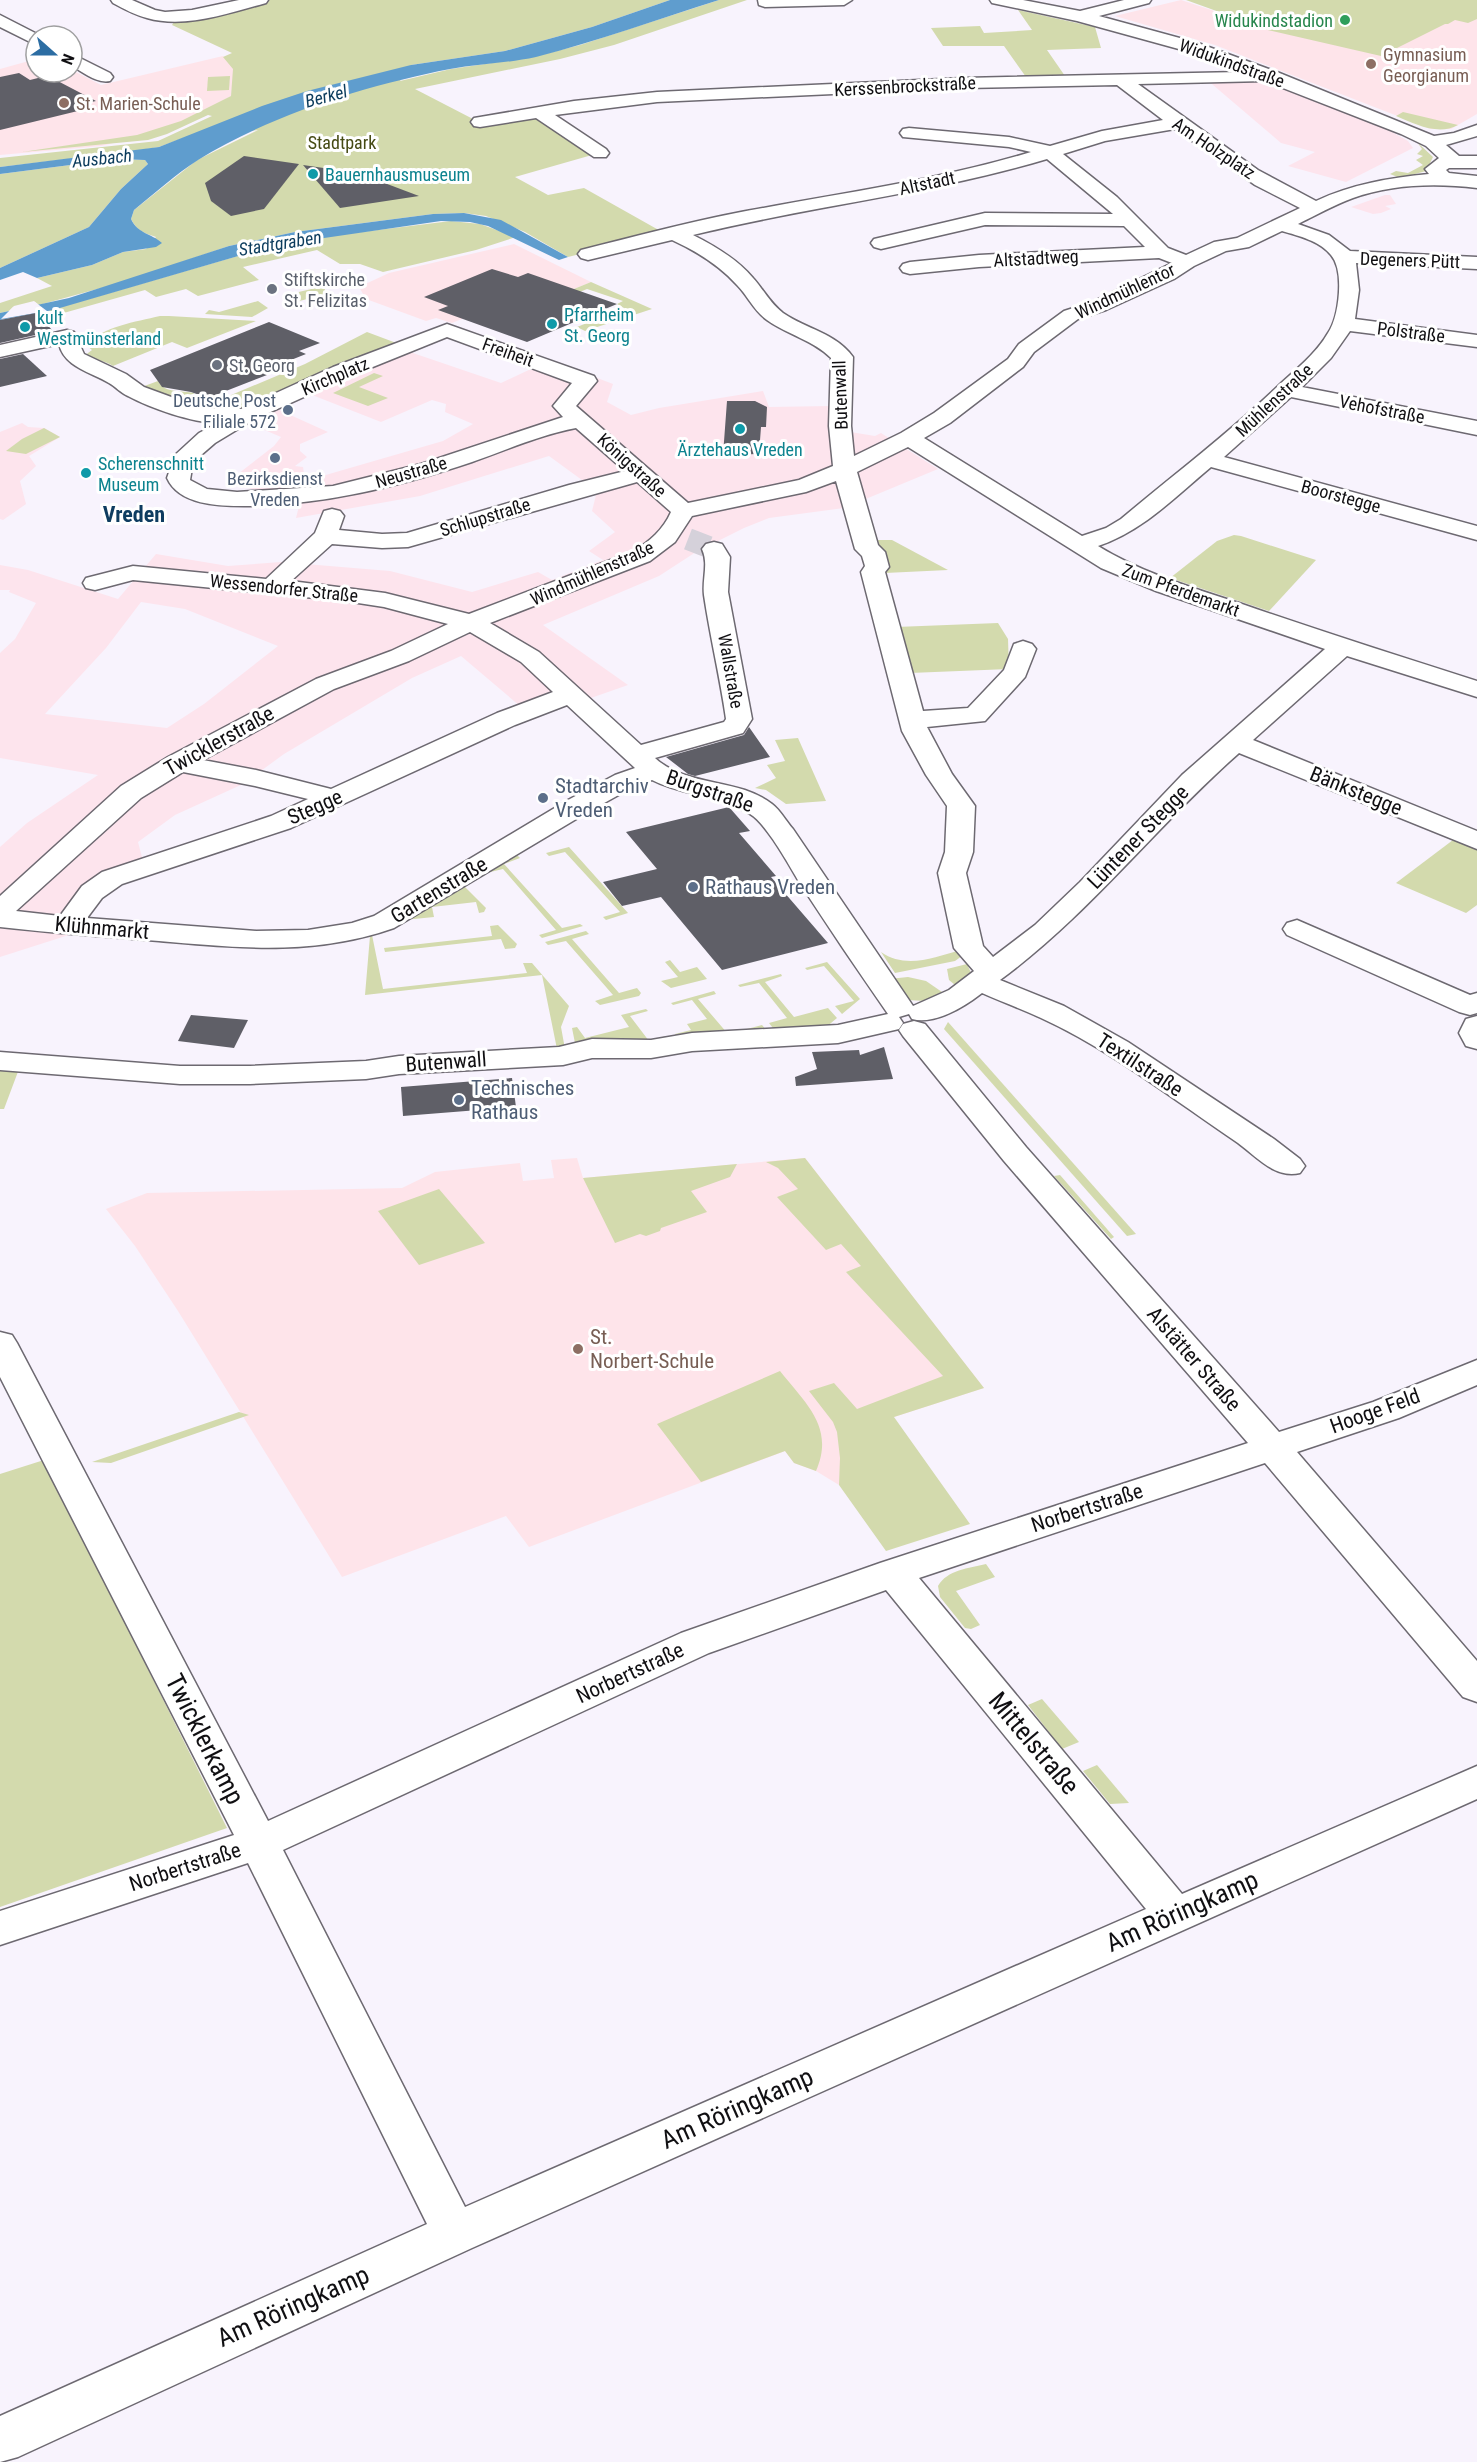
<svg xmlns="http://www.w3.org/2000/svg" width="1477" height="2462" font-family="'Roboto Condensed',sans-serif">
<style>
.commercial{fill:#fde4ed;fill-rule:evenodd}
.education{fill:#fee4ea}
.green{fill:#d3daad}
.water{fill:#5f9dce}
.pier{fill:#f8f3fd}
.building{fill:#5f5f67}
.lines{fill:none;stroke-linecap:round;stroke-linejoin:round}
.minor-tunnel{stroke:#d5d1da;stroke-width:22;stroke-dasharray:22 11;stroke-linecap:butt}
.minor-casing{stroke:#6d6971;stroke-width:3}
.minor{fill:#fff;fill-rule:evenodd}
.leisure-dot{fill:#2e9e5b;stroke:#fff;stroke-width:2}
.education-dot{fill:#8d6e63;stroke:#fff;stroke-width:2}
.culture-dot{fill:#0f9aa8;stroke:#fff;stroke-width:2}
.worship-dot{fill:#6b7280;stroke:#fff;stroke-width:2}
.service-dot{fill:#5c6f8a;stroke:#fff;stroke-width:2}
.labels{text-anchor:middle;dominant-baseline:central;stroke-width:6;stroke-linejoin:round;paint-order:stroke}
.far-leisure-label{font-size:18px;fill:#27864d;stroke:#fff;text-anchor:end}
.far-education-label{font-size:18px;fill:#785e54;stroke:#fff;text-anchor:start}
.far-street-label{font-size:18px;fill:#100f12;stroke:#fff}
.far-water-label{font-size:18px;font-style:italic;fill:#0c3c5d;stroke:#fff}
.far-park-label{font-size:18px;fill:#454a13;stroke:#fff}
.far-culture-label{font-size:18px;fill:#0d838f;stroke:#fff;text-anchor:start}
.far-worship-label{font-size:18px;fill:#5b616d;stroke:#fff;text-anchor:start}
.far-service-label{font-size:18px;fill:#4e5e75;stroke:#fff;text-anchor:end}
.street-label{font-size:21px;fill:#100f12;stroke:#fff}
.service-label{font-size:21px;fill:#4e5e75;stroke:#fff;text-anchor:start}
.education-label{font-size:21px;fill:#785e54;stroke:#fff;text-anchor:start}
.far-district-label{font-size:22px;font-weight:bold;fill:#0e3c60;stroke:#fff}
.near-street-label{font-size:26px;fill:#100f12;stroke:#fff}
</style>
<rect width="100%" height="100%" fill="#f8f3fd"/>
<g class="commercial">
<polygon points="1206,79 1261,80 1272,83 1392,132 1408,141 1413,148 1346,182 1288,166 1315,152 1281,143"/>
<polygon points="1385,195 1390,195 1396,204 1385,206 1391,209 1381,213 1373,214 1351,207"/>
<path d="M410,352L501,383L550,360L613,384L607,402L631,415L659,408L763,391L769,407L831,406L832,429L875,436L881,433L938,469L844,508L769,518L744,528L696,552L659,576L543,625L628,685L534,718L461,656L412,678L284,754L243,784L175,815L138,842L143,861L110,873L72,934L0,957V847L27,823L98,775L0,758V653L15,639L36,603L9,592L10,590H0V565L28,570L118,599L156,554L228,566L281,562L390,571L472,592L538,572L552,580L603,560L589,551L615,532L592,511L597,491L549,456L420,496L296,518L303,490L265,491L225,484L274,446L281,437L246,422L277,409L328,432L300,444V451L307,457L295,466L303,467L305,481L443,441L473,424L445,412L446,404L432,400L381,422L307,393ZM141,602L185,609L278,646L204,704L167,728L45,714L106,648Z"/>
<polygon points="22,423 28,427 44,428 60,437 29,456 36,466 20,481 26,504 3,520 0,519 0,432"/>
</g>
<g class="education">
<polygon points="1181,0 1245,21 1477,12 1477,114 1451,129 1431,129 1215,45 1115,16"/>
<polygon points="223,56 234,69 231,96 172,129 101,146 0,155 0,69 36,59 36,72 72,72 72,70 101,85"/>
<polygon points="514,244 591,282 547,300 505,301 452,323 436,318 426,321 366,299 359,287 389,273"/>
<polygon points="577,1158 583,1178 805,1158 984,1388 894,1417 839,1485 816,1471 794,1463 785,1451 529,1547 506,1516 342,1577 178,1311 135,1246 106,1209 147,1193 402,1188 435,1172 520,1163 523,1181 554,1178 551,1160"/>
</g>
<g class="green">
<path d="M270,0H670L592,27L505,51L411,65L400,81L451,69L533,57L580,45L719,0H747L614,45L560,59L415,89L473,119L527,110L592,155L515,177L548,195L584,188L664,233L568,257L525,232L486,216L464,213L433,214L295,232L229,246L123,282L39,305L34,301L14,306L9,311L0,313V303L52,286L37,278L92,265L123,252L146,249L156,237C144,233 137,231 131,219L134,210L197,160L258,130L183,138L159,147L127,152L0,167V158L158,141L212,116L208,115L167,134L148,140L22,152L137,135L181,121L231,96L233,69L223,57L232,53L172,25L175,20Z"/>
<polygon points="1186,0 1477,0 1477,19 1468,23 1455,20 1448,24 1445,24 1381,56 1237,23 1233,17"/>
<polygon points="1018,10 1095,27 1101,48 1047,50 1065,76 1026,77 1004,46 943,46 931,28 980,26 984,33 1032,30"/>
<polygon points="230,76 229,90 207,91 208,77"/>
<path d="M1403,112L1458,125C1438,136 1415,124 1396,116Z"/>
<polygon points="1417,142 1433,157 1426,171 1400,178 1390,174 1396,171 1408,173 1423,165 1416,160 1423,156 1417,154 1422,149"/>
<polygon points="117,159 145,160 148,164 121,189 89,227 0,268 0,174"/>
<polygon points="451,221 480,224 516,237 476,250 383,272 360,264 340,264 317,250 243,267 259,280 198,296 186,289 156,297 145,290 53,316 47,311 276,245 345,234"/>
<polygon points="591,282 652,309 585,331 577,327 624,308 617,304 623,301 587,289 553,303 547,300"/>
<polygon points="324,286 326,294 292,303 285,297 289,296 286,295"/>
<polygon points="258,301 268,308 252,317 205,314 209,310 219,312"/>
<path d="M160,316H169L256,321L187,348L172,342L113,366C104,360 94,360 84,356L92,350L86,345C104,326 135,322 160,316Z"/>
<polygon points="367,332 399,344 239,410 198,409 305,364"/>
<polygon points="374,373 383,376 359,387 388,398 368,406 333,393"/>
<path d="M158,381C165,394 182,390 194,393L191,398L192,402L189,406L139,388Z"/>
<polygon points="44,428 60,437 26,454 6,451 22,439"/>
<polygon points="1234,535 1241,536 1316,560 1269,611 1170,578 1217,541"/>
<polygon points="871,540 892,540 948,570 885,573"/>
<polygon points="998,623 1008,639 1009,669 910,673 896,627"/>
<polygon points="798,738 826,801 786,804 766,790 755,788 776,778 767,765 785,761 775,740"/>
<polygon points="1453,840 1477,850 1477,905 1466,913 1396,883"/>
<polygon points="569,847 628,913 606,920 603,917 620,912 565,852 549,856 546,853"/>
<polygon points="516,854 520,858 504,864 562,928 580,924 583,926 542,938 539,935 556,930 503,869 486,873"/>
<polygon points="464,886 486,908 484,912 479,913 476,902 432,907 434,917 404,920"/>
<polygon points="498,925 517,944 515,948 505,949 501,939 385,952 384,948 492,936 490,926"/>
<polygon points="586,931 589,934 572,939 619,993 637,988 641,993 639,996 600,1005 595,1001 613,995 566,941 548,945 545,942"/>
<polygon points="372,935 383,989 527,973 523,963 532,963 569,1006 561,1027 565,1049 557,1049 542,975 365,995 370,936"/>
<path d="M960,950L962,956L955,961L895,973L881,952C905,969 934,958 960,950Z"/>
<polygon points="670,960 680,972 697,967 707,979 671,988 661,981 678,977 665,962"/>
<polygon points="827,962 860,999 842,1014 835,1006 854,1001 824,966 807,970 805,968"/>
<polygon points="967,964 972,975 955,985 949,980 947,969"/>
<polygon points="781,974 782,976 765,982 794,1017 828,1008 837,1018 825,1028 776,1032 769,1023 787,1018 759,983 740,987 738,985"/>
<polygon points="908,977 926,981 942,992 926,1001 907,1000 889,979"/>
<polygon points="714,991 716,994 698,999 728,1034 762,1025 768,1032 677,1039 675,1034 691,1030 687,1024 707,1019 692,1000 673,1005 671,1003"/>
<polygon points="646,1009 648,1011 630,1016 649,1041 666,1036 670,1040 635,1042 628,1039 575,1043 572,1028 577,1027 585,1038 629,1027 621,1015"/>
<polygon points="948,1022 1136,1234 1127,1236 944,1029"/>
<polygon points="0,1067 19,1069 4,1109 0,1109"/>
<polygon points="805,1158 984,1388 894,1417 970,1524 886,1551 839,1485 840,1458 837,1432 833,1422 809,1391 834,1383 857,1409 943,1376 846,1272 861,1266 841,1244 826,1250 777,1197 798,1189 778,1168 766,1162"/>
<polygon points="737,1164 730,1177 691,1191 707,1212 661,1228 660,1231 646,1236 640,1234 615,1243 583,1178"/>
<polygon points="1060,1175 1114,1237 1111,1239 1054,1176"/>
<polygon points="439,1189 485,1243 419,1265 378,1211"/>
<path d="M780,1371C806,1404 835,1427 816,1471L794,1463L785,1451L701,1482L657,1424Z"/>
<polygon points="239,1412 249,1415 111,1463 92,1462"/>
<polygon points="44,1460 227,1828 0,1907 0,1474"/>
<path d="M986,1564L995,1577L956,1591L980,1625L971,1629L965,1628L940,1597L938,1586C947,1570 969,1568 986,1564Z"/>
<polygon points="1042,1699 1079,1742 1062,1749 1028,1705"/>
<polygon points="1097,1765 1129,1803 1110,1804 1083,1771"/>
</g>
<g class="water">
<path d="M670,0H719C658,19 598,41 536,57C508,63 479,64 450,69C368,85 270,115 198,160C176,174 155,193 134,210L131,219C138,234 151,233 162,243L156,247L123,252L92,265L37,278L23,272L0,280V268L89,227L121,189L148,164L145,160L117,159L0,174V167L159,147L262,106L307,91L411,65L505,51L592,27Z"/>
<polygon points="464,213 501,220 568,257 559,260 488,226 470,222 441,221 276,245 53,310 0,320 0,313 69,298 229,246 295,232 433,214"/>
</g>
<polygon class="pier" points="35,302 47,311 1,319 13,307"/>
<g class="building">
<polygon points="19,73 30,80 46,76 52,78 96,101 78,105 86,109 0,130 0,77"/>
<polygon points="244,156 299,164 264,209 231,216 211,201 205,183"/>
<polygon points="303,165 358,173 419,196 340,208"/>
<polygon points="492,269 518,277 528,273 617,304 527,342 438,310 448,306 424,297"/>
<polygon points="36,313 53,331 0,343 0,320"/>
<polygon points="269,322 320,343 299,351 306,354 261,372 267,375 208,398 191,392 162,387 150,370"/>
<polygon points="23,354 47,376 0,387 0,359"/>
<polygon points="727,401 755,401 767,407 766,427 761,427 759,454 723,455"/>
<polygon points="749,727 770,757 695,776 688,774 666,757 744,735"/>
<polygon points="729,807 750,831 739,833 776,876 771,877 828,943 722,970 661,897 622,906 603,882 657,869 626,832"/>
<polygon points="191,1015 248,1020 234,1048 178,1041"/>
<polygon points="884,1047 893,1079 796,1086 795,1077 817,1069 812,1052 859,1050 860,1055"/>
<polygon points="512,1078 516,1107 403,1116 401,1087"/>
</g>
<g class="lines">
<polyline class="minor-tunnel" points="688,539 714,549"/>
<defs>
<g id="minor">
<path d="M111,0H132L155,10L165,12L192,10L239,0H268L266,3C229,13 185,29 147,18C135,15 124,9 113,3Z"/>
<polygon points="758,0 852,0 844,5 765,7 759,5"/>
<path d="M990,0H1023L1080,11L1124,0H1151L1149,3L1099,16L1198,43L1277,72L1434,136L1454,133L1477,125V136L1446,145L1459,156H1477V168H1449L1446,170L1449,173L1477,176V188C1437,183 1392,184 1353,198C1334,205 1316,215 1298,224L1329,235L1350,251L1477,257V269L1356,263L1359,290L1355,319L1477,335V347L1350,331L1331,358L1302,387L1477,421V435L1291,397L1224,457L1477,526V540L1211,467C1175,497 1143,531 1098,546C1142,573 1193,588 1242,604C1320,631 1398,656 1477,681V697L1347,656L1253,740L1477,831V849L1239,753C1156,826 1089,915 1000,980L1064,1006L1128,1042L1274,1139L1300,1159L1305,1166L1300,1173C1275,1179 1257,1157 1238,1143C1174,1100 1111,1050 1041,1018C1022,1009 1002,1002 982,993C964,1007 935,1025 912,1019L909,1014L899,1017L903,1023L899,1029L838,1043L692,1051L651,1058H592L563,1065L399,1074L366,1079L250,1084H180L0,1070V1052L180,1066H250L366,1061L399,1056L559,1047L592,1039L651,1040L692,1033L838,1025L888,1014C858,971 829,928 801,885C790,867 767,824 750,814C720,795 683,796 652,780L633,787L588,812L394,928C314,956 241,948 159,941C106,937 53,933 0,927V896L121,786L168,757L316,679L391,651L448,624L384,607L345,601L133,580L95,590L86,588L83,583L86,578L133,566L266,579L315,533L324,511L332,509L340,511L344,516L339,530L382,534L407,533L569,485L625,471L576,428C540,435 506,450 472,462C397,487 323,505 244,506C218,506 179,505 167,478L175,455L199,433L218,423C193,423 150,408 128,396C121,393 116,387 109,383C91,372 64,367 59,344L0,357V345L67,330L74,332L84,354L126,374L144,387L204,409H241L333,367L447,324L594,376L597,381L576,406L688,503L799,480L833,466L829,426L831,358C813,340 788,335 767,320C754,311 748,296 737,285C719,265 696,251 672,240L588,260L581,258L578,254L581,250C633,237 684,223 736,213C835,194 935,181 1031,152L1009,147L903,137L900,133L903,129L909,128L1009,137L1050,146L1102,131L1163,120L1117,85L964,88L657,102L555,115L606,149L609,153L606,157H594L536,118L480,127L474,126L471,122L474,118L480,117L574,101L657,92L964,78L1240,72L1186,51L1077,21L992,3ZM1265,81L1401,134L1426,146L1439,158L1425,169L1429,174C1389,178 1352,184 1316,201L1258,170L1138,84ZM1175,129L1255,185L1300,208L1237,238L1214,242L1186,255L1168,248L1117,197L1063,154L1105,141ZM1047,159L1113,214L985,213L874,239L871,243L874,247L881,249L985,225L1124,226L1145,247L979,255L910,262L903,264L900,268L903,272L910,274L979,267L1159,258L1172,263L1092,302L1064,311L1019,344L1008,359L934,413L901,433L854,456L851,426L853,357C836,333 806,329 783,313C770,303 763,289 753,278C737,259 715,246 693,235C810,206 931,194 1047,159ZM1282,231C1299,236 1320,241 1331,255C1345,271 1339,317 1328,333C1316,354 1295,370 1278,386C1228,434 1173,475 1121,519L1106,528L1082,536L924,438L950,423L1023,367L1034,352L1078,319L1106,310L1174,279L1194,266L1226,251L1249,247ZM447,337L572,383L553,406L563,417L421,464L333,486L237,492L207,489L190,480L193,462L215,443L253,420L348,377ZM908,447L1101,568L1156,591L1325,649L1182,775L1080,882L1035,925L993,957L983,946L966,873L973,852L975,806L952,774L927,727L985,721L1025,677L1036,649L1032,644L1023,641L1014,644L1004,670L968,708L923,711L885,572L889,567L885,552L878,545L857,472ZM836,481L855,549L862,556L865,566L861,572L902,731L926,775L947,806L945,852L938,873L954,948L974,971L949,990L913,1006L793,829C786,821 780,810 772,804C737,777 688,788 655,758L743,733L752,719L728,592L730,557L722,544L714,542L706,544L702,549C709,564 702,579 704,595C710,636 720,677 726,719L724,722L641,745L539,652L490,623L650,561L675,542L692,516L806,492ZM637,482L671,512C663,530 650,541 634,551L469,614L385,593L291,581L332,544L382,548L408,547ZM470,632L521,662L553,692L497,713L331,789L256,770L203,760L334,689L409,661ZM567,705L635,768L615,775L568,800L374,916L352,923L308,930L256,931L87,918L102,898L122,884L291,828L515,725ZM183,772L255,786L308,799L271,816L102,872L82,886L60,916L16,911L141,798Z"/>
<polygon points="0,15 41,36 36,36 36,45 0,27"/>
<path d="M72,54L110,73L113,77L110,81C97,84 83,72 72,66Z"/>
<polygon points="1297,920 1470,995 1477,993 1477,1013 1470,1015 1459,1012 1287,935 1283,929 1287,923"/>
<polygon points="1477,1016 1477,1049 1466,1046 1459,1033 1466,1019"/>
<path d="M914,1021L925,1024L1026,1147L1279,1432L1373,1402L1477,1360V1385L1399,1418L1297,1452L1477,1661V1702L1463,1697L1265,1463L919,1578L1182,1894L1477,1766V1799L472,2248L18,2457L0,2462V2416L427,2224L248,1863L0,1945V1911L234,1835L0,1377V1332L12,1335L17,1343L268,1821L681,1633L880,1563L1248,1443L1004,1161L903,1036L899,1030L903,1024ZM886,1590L1146,1909L465,2207L283,1850L709,1653Z"/>
</g>
</defs>
<use href="#minor" class="minor-casing"/>
<use href="#minor" class="minor"/>
</g>
<circle class="leisure-dot" cx="1345" cy="20" r="6"/>
<g class="education-dot">
<circle cx="1371" cy="64" r="6"/>
<circle cx="64" cy="103" r="6"/>
<circle cx="578" cy="1349" r="6"/>
</g>
<g class="culture-dot">
<circle cx="313" cy="174" r="6"/>
<circle cx="552" cy="324" r="6"/>
<circle cx="25" cy="327" r="6"/>
<circle cx="740" cy="429" r="6"/>
<circle cx="86" cy="473" r="6"/>
</g>
<g class="worship-dot">
<circle cx="272" cy="289" r="6"/>
<circle cx="217" cy="365" r="6"/>
</g>
<g class="service-dot">
<circle cx="288" cy="410" r="6"/>
<circle cx="275" cy="458" r="6"/>
<circle cx="543" cy="798" r="6"/>
<circle cx="693" cy="887" r="6"/>
<circle cx="459" cy="1100" r="6"/>
</g>
<g class="labels">
<g class="far-leisure-label">
<text x="1333" y="20">Widukindstadion</text>
</g>
<g class="far-education-label">
<text x="1383" y="54">Gymnasium<tspan x="1383" dy="21">Georgianum</tspan></text>
<text x="76" y="103">St. Marien-Schule</text>
</g>
<g class="far-street-label">
<text transform="translate(1232 63) rotate(20)">Widukindstraße</text>
<text transform="translate(905 86) rotate(-3)">Kerssenbrockstraße</text>
<text transform="translate(1214 148) rotate(34)">Am Holzplatz</text>
<text transform="translate(927 183) rotate(-12)">Altstadt</text>
<text transform="translate(1036 258) rotate(-3)">Altstadtweg</text>
<text transform="translate(1410 260) rotate(2)">Degeners Pütt</text>
<text transform="translate(1125 291) rotate(-25)">Windmühlentor</text>
<text transform="translate(1411 332) rotate(7)">Polstraße</text>
<text transform="translate(508 352) rotate(20)">Freiheit</text>
<text transform="translate(335 376) rotate(-23)">Kirchplatz</text>
<text transform="translate(840 395) rotate(-92)">Butenwall</text>
<text transform="translate(1274 400) rotate(-43)">Mühlenstraße</text>
<text transform="translate(1382 409) rotate(11)">Vehofstraße</text>
<text transform="translate(632 465) rotate(42)">Königstraße</text>
<text transform="translate(411 472) rotate(-16)">Neustraße</text>
<text transform="translate(1341 496) rotate(15)">Boorstegge</text>
<text transform="translate(485 517) rotate(-17)">Schlupstraße</text>
<text transform="translate(592 573) rotate(-24)">Windmühlenstraße</text>
<text transform="translate(284 588) rotate(6)">Wessendorfer Straße</text>
<text transform="translate(1181 590) rotate(20)">Zum Pferdemarkt</text>
<text transform="translate(731 671) rotate(80)">Wallstraße</text>
</g>
<g class="far-water-label">
<text transform="translate(326 96) rotate(-15)">Berkel</text>
<text transform="translate(102 158) rotate(-6)">Ausbach</text>
<text transform="translate(280 243) rotate(-9)">Stadtgraben</text>
</g>
<g class="far-park-label">
<text x="342" y="142">Stadtpark</text>
</g>
<g class="far-culture-label">
<text x="325" y="174">Bauernhausmuseum</text>
<text x="564" y="314">Pfarrheim<tspan x="564" dy="21">St. Georg</tspan></text>
<text x="37" y="317">kult<tspan x="37" dy="21">Westmünsterland</tspan></text>
<text x="740" y="449" text-anchor="middle">Ärztehaus Vreden</text>
<text x="98" y="463">Scherenschnitt<tspan x="98" dy="21">Museum</tspan></text>
</g>
<g class="far-worship-label">
<text x="284" y="279">Stiftskirche<tspan x="284" dy="21">St. Felizitas</tspan></text>
<text x="229" y="365">St. Georg</text>
</g>
<g class="far-service-label">
<text x="276" y="400">Deutsche Post<tspan x="276" dy="21">Filiale 572</tspan></text>
<text x="275" y="478" text-anchor="middle">Bezirksdienst<tspan x="275" dy="21">Vreden</tspan></text>
</g>
<g class="street-label">
<text transform="translate(219 741) rotate(-29)">Twicklerstraße</text>
<text transform="translate(710 791) rotate(19)">Burgstraße</text>
<text transform="translate(1356 791) rotate(22)">Bänkstegge</text>
<text transform="translate(315 807) rotate(-24)">Stegge</text>
<text transform="translate(1138 837) rotate(-46)">Lüntener Stegge</text>
<text transform="translate(439 890) rotate(-31)">Gartenstraße</text>
<text transform="translate(102 928) rotate(5)">Klühnmarkt</text>
<text transform="translate(446 1062) rotate(-4)">Butenwall</text>
<text transform="translate(1140 1065) rotate(33)">Textilstraße</text>
<text transform="translate(1194 1359) rotate(49)">Alstätter Straße</text>
<text transform="translate(1375 1411) rotate(-20)">Hooge Feld</text>
<text transform="translate(1087 1508) rotate(-18)">Norbertstraße</text>
<text transform="translate(630 1673) rotate(-25)">Norbertstraße</text>
<text transform="translate(185 1867) rotate(-18)">Norbertstraße</text>
</g>
<g class="service-label">
<text x="555" y="786">Stadtarchiv<tspan x="555" dy="24">Vreden</tspan></text>
<text x="705" y="887">Rathaus Vreden</text>
<text x="471" y="1088">Technisches<tspan x="471" dy="24">Rathaus</tspan></text>
</g>
<g class="education-label">
<text x="590" y="1337">St.<tspan x="590" dy="24">Norbert-Schule</tspan></text>
</g>
<g class="far-district-label">
<text x="134" y="514">Vreden</text>
</g>
<g class="near-street-label">
<text transform="translate(205 1739) rotate(63)">Twicklerkamp</text>
<text transform="translate(1034 1743) rotate(50)">Mittelstraße</text>
<text transform="translate(1182 1911) rotate(-24)">Am Röringkamp</text>
<text transform="translate(737 2108) rotate(-24)">Am Röringkamp</text>
<text transform="translate(293 2306) rotate(-24)">Am Röringkamp</text>
</g>
</g>
<g transform="translate(54 54) rotate(111)"><circle r="28" fill="#ffffff" stroke="#9f9fa0" stroke-width="1.5"/>
<path d="M0-4.5L10 22L0 15L-10 22Z" fill="#2c6da3"/>
<text y="-9" font-size="16" font-weight="bold" text-anchor="middle" fill="#100f12">N</text>
</g>
</svg>
